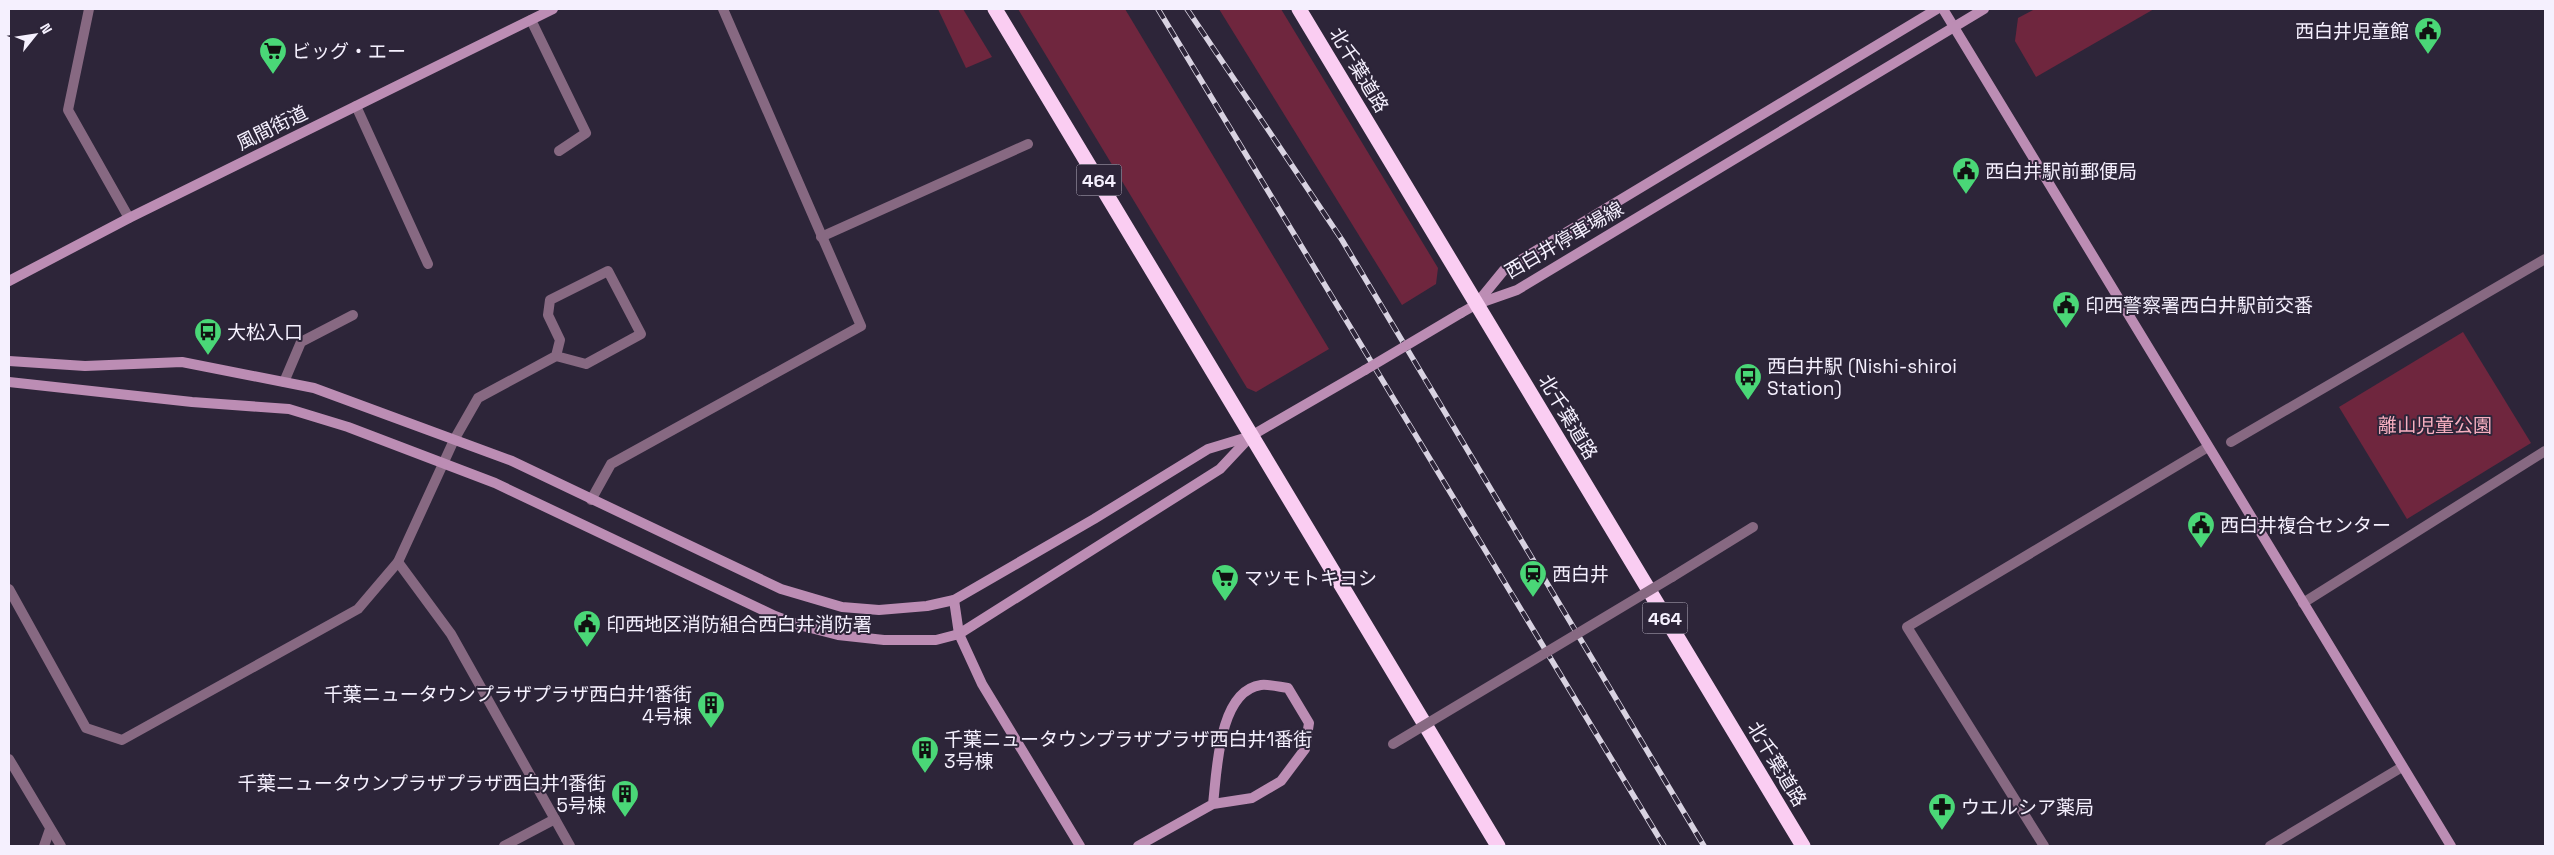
<svg xmlns="http://www.w3.org/2000/svg" width="2554" height="855" font-family="'Space Grotesk','Noto Sans JP',sans-serif">
<style>
.green{fill:#6f263e}
.lines{fill:none;stroke-linecap:round;stroke-linejoin:round}
.street{stroke:#876982;stroke-width:10}
.secondary{stroke:#bc8db4;stroke-width:10}
.highway{stroke:#facdf2;stroke-width:15}
.rail-casing{stroke:#d8d2e1;stroke-width:5.5}
.rail{stroke:#2d2539;stroke-width:4;stroke-dasharray:11;stroke-linecap:butt}
.street-bridge{stroke:#876982;stroke-width:10}
.secondary-bridge{stroke:#bc8db4;stroke-width:10}
.labels{text-anchor:middle;dominant-baseline:central;stroke-width:4;stroke-linejoin:round;paint-order:stroke}
.shield{fill:#2d2539;stroke:#b9b3c3;stroke-width:1}
.shield-label{font-size:18px;font-weight:bold;fill:#f5f0fe}
.poi-label{font-size:19px;fill:#f5f0fe;stroke:#2d2539;text-anchor:start}
.street-label{font-size:19px;fill:#f5f0fe;stroke:#2d2539}
.park-label{font-size:19px;fill:#f6afc0;stroke:#2d2539}
</style>
<rect width="100%" height="100%" fill="#2d2539"/>
<g class="green">
<polygon points="938,9 963,9 992,57 966,68"/>
<polygon points="1018,9 1125,9 1329,349 1256,392 1247,388"/>
<polygon points="1219,9 1281,9 1438,268 1436,284 1402,305"/>
<polygon points="2035,9 2154,9 2036,77 2015,41 2018,18"/>
<polygon points="2463,332 2531,443 2407,519 2339,407"/>
</g>
<g class="lines">
<g class="street">
<polyline points="89,9 68,110 129,218"/>
<polyline points="531,20 586,133 559,151"/>
<polyline points="356,106 428,264"/>
<polyline points="821,237 1028,144"/>
<polyline points="284,382 301,342 353,315"/>
<polyline points="2231,442 2545,259"/>
<polyline points="591,500 611,464 861,326 723,9"/>
<polyline points="398,562 451,634 570,846"/>
<polyline points="1672,577 1753,527"/>
<polyline points="9,589 86,728 122,740 358,609 398,562 454,440 478,398 556,356 560,340 548,315 550,300 608,271 641,334 586,364 556,356"/>
<polyline points="2303,603 2545,451"/>
<polyline points="9,759 61,846"/>
<polyline points="44,846 50,829"/>
<polyline points="504,846 555,819"/>
<polyline points="2044,846 1907,627 2208,447"/>
<polyline points="2270,846 2402,767"/>
</g>
<g class="secondary">
<polyline points="1943,9 2451,846"/>
<polyline points="9,281 129,218 553,9"/>
<polyline points="1477,303 1504,270 1937,9"/>
<polyline points="1461,313 1477,304 1517,290 1984,9"/>
<polyline points="9,361 85,366 182,362 314,388 512,461 781,589 842,607 879,610 927,606 954,600 1094,519 1208,449 1251,436 1365,370"/>
<polyline points="9,382 192,402 289,409 348,427 495,483 775,616 799,625 838,635 884,640 936,640 959,634 1220,469 1250,437"/>
<polyline points="954,600 959,634 982,684 1080,846"/>
<path d="M1138,846L1213,804L1252,798L1281,781L1305,749L1309,723L1288,688C1280,687 1269,684 1261,685C1218,691 1217,772 1213,804"/>
</g>
<g class="highway">
<path d="M995,9C1163,288 1329,568 1498,846"/>
<polyline points="1299,9 1803,846"/>
</g>
<defs>
<g id="rail">
<polyline points="1158,9 1664,846"/>
<polyline points="1187,9 1342,240 1704,846"/>
</g>
</defs>
<use href="#rail" class="rail-casing"/>
<use href="#rail" class="rail"/>
<polyline class="street-bridge" points="1393,744 1672,577"/>
<polyline class="secondary-bridge" points="1365,370 1461,313"/>
</g>
<defs>
<symbol id="civic-pin" viewBox="-11 -11 22 30"><path d="M0 17L-7.5 6A9.5 9.5 0 1 1 7.5 6Z" fill="#4ad777" stroke="#2d2539"/><path d="M-.6-6.5H3V-4.5H.6V-3L4-1V1h2V6H-6V1h2V-1L-.6-3ZM-1.2 2.5V6h2.4V2.5Z" fill="#111"/></symbol>
<symbol id="supermarket-pin" viewBox="-11 -11 22 30"><path d="M0 17L-7.5 6A9.5 9.5 0 1 1 7.5 6Z" fill="#4ad777" stroke="#2d2539"/><path d="M-6-5.5h2.5l.6 2H6L4.5 2H-2.5L-4.4-4H-6ZM-1.5 3.2a1.3 1.3 0 1 0 .1 0ZM3 3.2a1.3 1.3 0 1 0 .1 0Z" fill="#111"/></symbol>
<symbol id="bus-pin" viewBox="-11 -11 22 30"><path d="M0 17L-7.5 6A9.5 9.5 0 1 1 7.5 6Z" fill="#4ad777" stroke="#2d2539"/><path d="M-5-6H5V4H4V6H2V4H-2V6H-4V4H-5ZM-3.5-4V0h7V-4ZM-3.5 1.2v1.5H-2V1.2ZM2 1.2v1.5H3.5V1.2Z" fill="#111"/></symbol>
<symbol id="station-pin" viewBox="-11 -11 22 30"><path d="M0 17L-7.5 6A9.5 9.5 0 1 1 7.5 6Z" fill="#4ad777" stroke="#2d2539"/><path d="M-3-6H3Q5-6 5-4V2Q5 4 3 4L4.5 6H3L1.5 4h-3L-3 6H-4.5L-3 4Q-5 4-5 2V-4Q-5-6-3-6ZM-3.5-4v3h7v-3ZM-3.5 1v1.5H-2V1ZM2 1v1.5H3.5V1Z" fill="#111"/></symbol>
<symbol id="building-pin" viewBox="-11 -11 22 30"><path d="M0 17L-7.5 6A9.5 9.5 0 1 1 7.5 6Z" fill="#4ad777" stroke="#2d2539"/><path d="M-4-6H4V6H1V3H-1V6H-4ZM-2.5-4.3h1.7v1.8h-1.7ZM.8-4.3h1.7v1.8H.8ZM-2.5-1h1.7V.8h-1.7ZM.8-1h1.7V.8H.8Z" fill="#111"/></symbol>
<symbol id="pharmacy-pin" viewBox="-11 -11 22 30"><path d="M0 17L-7.5 6A9.5 9.5 0 1 1 7.5 6Z" fill="#4ad777" stroke="#2d2539"/><path d="M-2-6h4v4h4v4h-4v4h-4v-4h-4v-4h4Z" fill="#111"/></symbol>
</defs>
<g fill-rule="evenodd">
<use href="#civic-pin" x="2412" y="15" width="32" height="43"/>
<use href="#supermarket-pin" x="257" y="35" width="32" height="43"/>
<use href="#civic-pin" x="1950" y="155" width="32" height="43"/>
<use href="#civic-pin" x="2050" y="289" width="32" height="43"/>
<use href="#bus-pin" x="192" y="316" width="32" height="43"/>
<use href="#bus-pin" x="1732" y="361" width="32" height="43"/>
<use href="#civic-pin" x="2185" y="509" width="32" height="43"/>
<use href="#station-pin" x="1517" y="558" width="32" height="43"/>
<use href="#supermarket-pin" x="1209" y="562" width="32" height="43"/>
<use href="#civic-pin" x="571" y="608" width="32" height="43"/>
<use href="#building-pin" x="695" y="689" width="32" height="43"/>
<use href="#building-pin" x="909" y="734" width="32" height="43"/>
<use href="#building-pin" x="609" y="778" width="32" height="43"/>
<use href="#pharmacy-pin" x="1926" y="791" width="32" height="43"/>
</g>
<g class="labels">
<g class="shield">
<rect x="1076.5" y="164.5" width="45" height="31" rx="4"/>
<rect x="1642.5" y="602.5" width="45" height="31" rx="4"/>
</g>
<g class="shield-label">
<text x="1099" y="180">464</text>
<text x="1665" y="618">464</text>
</g>
<g class="poi-label">
<text x="2409" y="31" text-anchor="end">西白井児童館</text>
<text x="292" y="51">ビッグ・エー</text>
<text x="1985" y="171">西白井駅前郵便局</text>
<text x="2085" y="305">印西警察署西白井駅前交番</text>
<text x="227" y="332">大松入口</text>
<text x="1767" y="366">西白井駅 (Nishi-shiroi<tspan x="1767" dy="22">Station)</tspan></text>
<text x="2220" y="525">西白井複合センター</text>
<text x="1552" y="574">西白井</text>
<text x="1244" y="578">マツモトキヨシ</text>
<text x="606" y="624">印西地区消防組合西白井消防署</text>
<text x="692" y="694" text-anchor="end">千葉ニュータウンプラザプラザ西白井1番街<tspan x="692" dy="22">4号棟</tspan></text>
<text x="944" y="739">千葉ニュータウンプラザプラザ西白井1番街<tspan x="944" dy="22">3号棟</tspan></text>
<text x="606" y="783" text-anchor="end">千葉ニュータウンプラザプラザ西白井1番街<tspan x="606" dy="22">5号棟</tspan></text>
<text x="1961" y="807">ウエルシア薬局</text>
</g>
<g class="street-label">
<text transform="translate(1359 70) rotate(59)">北千葉道路</text>
<text transform="translate(272 128) rotate(-26)">風間街道</text>
<text transform="translate(1564 240) rotate(-30)">西白井停車場線</text>
<text transform="translate(1568 417) rotate(59)">北千葉道路</text>
<text transform="translate(1777 764) rotate(59)">北千葉道路</text>
</g>
<g class="park-label">
<text x="2435" y="425">離山児童公園</text>
</g>
</g>
<rect width="2554" height="855" fill="none" stroke="#f5f0fe" stroke-width="20"/>
<g transform="translate(35 35) rotate(60)" stroke="#2d2539" stroke-width="4" paint-order="stroke">
<path d="M0-4L9 19L0 12L-9 19Z" fill="#f5f0fe"/>
<text y="-8" font-size="14" font-weight="bold" text-anchor="middle" fill="#f5f0fe">N</text>
</g>
</svg>
